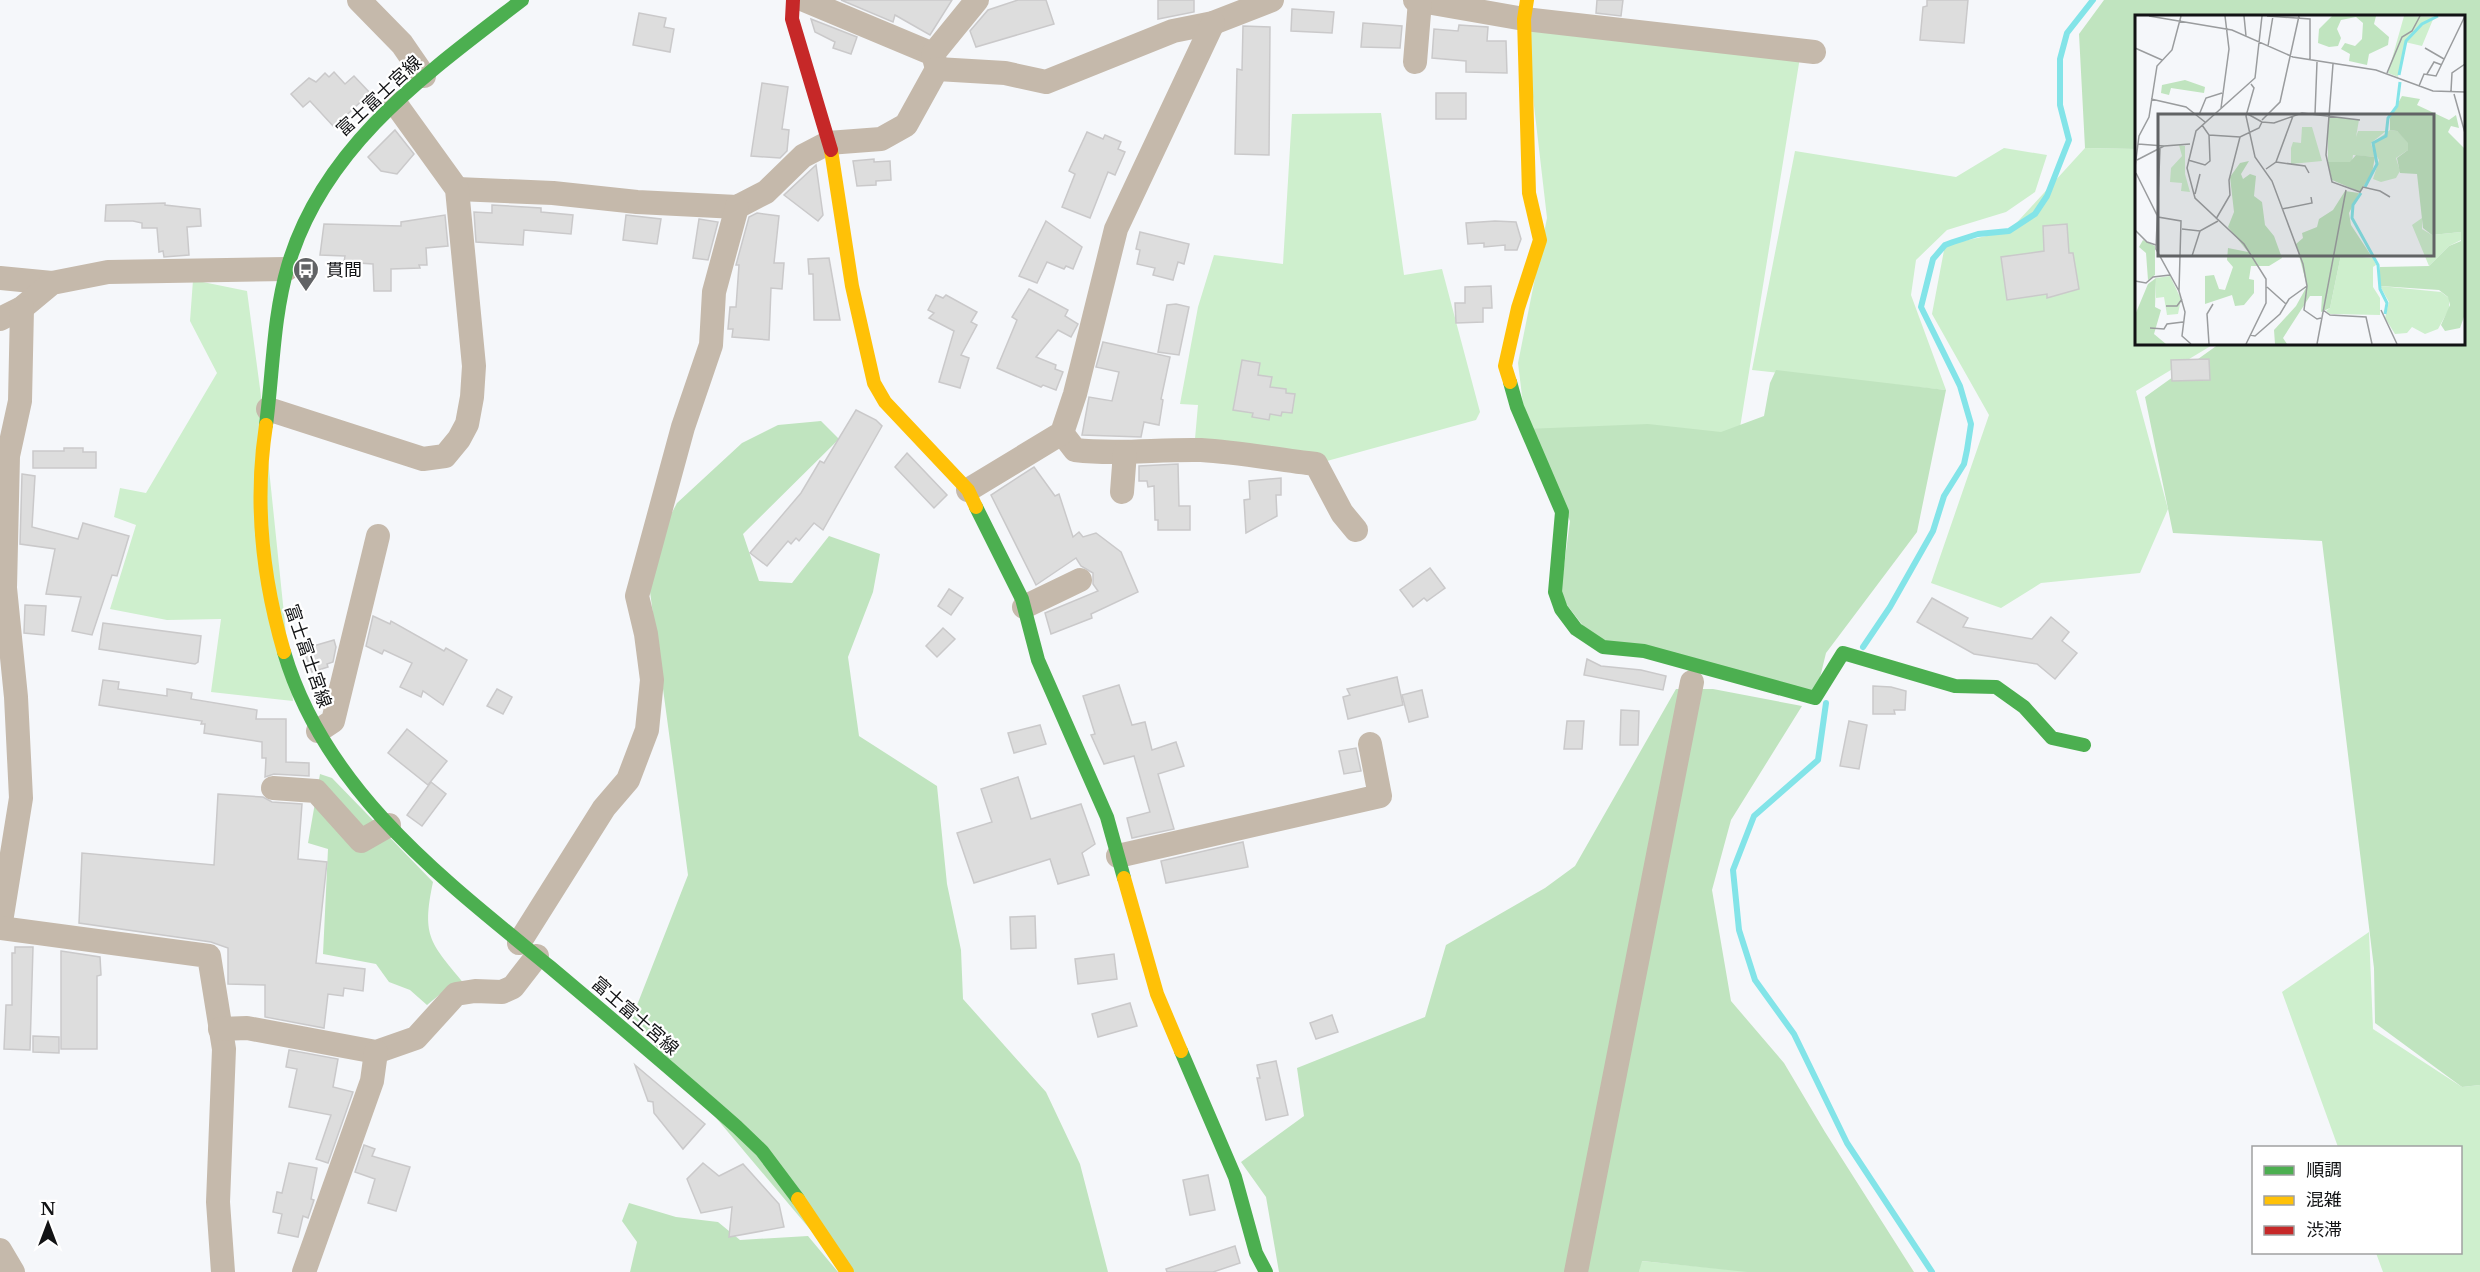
<svg xmlns="http://www.w3.org/2000/svg" width="2480" height="1272" font-family="'Libre Baskerville','Noto Sans JP',serif">
<style>
.green{fill:#ceefcd}
.forest{fill:#c0e4bf}
.lines{fill:none;stroke-linecap:round;stroke-linejoin:round}
.stream{stroke:#83e4e8;stroke-width:6}
.building{fill:#ddd;stroke:#cac9ca;stroke-width:1.5}
.street{stroke:#c5b9ab;stroke-width:24}
.fast{stroke:#4caf50;stroke-width:14}
.slow{stroke:#ffc107;stroke-width:14}
.jam{stroke:#c62828;stroke-width:14}
.labels{text-anchor:middle;dominant-baseline:central;stroke-width:4.5;stroke-linejoin:round;paint-order:stroke}
.street-label{font-size:18px;fill:#121315;stroke:#fff}
.poi-label{font-size:18px;fill:#121315;stroke:#fff;text-anchor:start}
.inset-river{fill:none;stroke:#83e4e8;stroke-width:3}
.inset-road{fill:none;stroke:#9a9c9e;stroke-width:1.5}
.view{fill:#616365;fill-opacity:0.15;stroke:#616365;stroke-width:3}
.inset-edge{fill:none;stroke:#121315;stroke-width:3}
</style>
<rect width="100%" height="100%" fill="#f5f7fa"/>
<g class="green">
<polygon points="1524,19 1801,51 1738,440 1526,429 1518,363 1547,218"/>
<polygon points="1381,113 1404,275 1442,269 1480,412 1476,420 1316,464 1194,450 1198,405 1180,404 1198,307 1214,255 1283,264 1292,114"/>
<polygon points="2004,148 2047,155 2035,192 2006,212 1947,230 1916,260 1911,295 1946,390 1752,370 1795,151 1956,177"/>
<polygon points="2085,148 2136,149 2136,344 2214,344 2136,391 2168,509 2140,573 2041,583 2001,608 1931,583 1989,415 1932,314 1945,245 2009,231"/>
<polygon points="193,280 247,291 263,411 293,701 211,692 221,619 167,620 110,609 136,525 114,517 120,488 146,493 217,373 190,321"/>
<polygon points="2369,932 2373,1029 2462,1087 2480,1085 2480,1272 2383,1272 2376,1253 2460,1252 2460,1148 2338,1147 2282,992"/>
<polygon points="1641,1261 1756,1272 1639,1272"/>
</g>
<g class="forest">
<polygon points="2104,0 2480,0 2480,1085 2462,1087 2375,1023 2374,968 2322,541 2173,533 2145,397 2219,344 2464,344 2464,16 2136,16 2136,149 2085,148 2079,34"/>
<polygon points="1776,370 1946,390 1917,532 1826,653 1815,698 1594,640 1560,596 1570,521 1526,429 1648,424 1721,432 1764,416 1770,383"/>
<polygon points="821,421 839,439 743,534 759,581 792,583 829,536 880,554 873,592 848,657 859,736 937,786 947,884 961,950 963,999 1046,1092 1080,1164 1108,1272 846,1272 632,1018 688,875 646,562 677,503 742,443 778,425"/>
<polygon points="1676,689 1713,689 1802,706 1731,820 1712,890 1731,1001 1784,1063 1825,1132 1914,1272 1747,1272 1642,1261 1639,1272 1279,1272 1266,1197 1241,1162 1304,1116 1297,1068 1425,1017 1446,945 1545,888 1575,866"/>
<path d="M320,774L332,778L433,882C421,938 431,943 466,986H450L427,1005L410,990L389,982L376,964L323,954L328,849L308,843Z"/>
<polygon points="629,1203 676,1217 718,1222 740,1240 808,1236 838,1272 630,1272 637,1242 622,1221"/>
</g>
<g class="lines">
<g class="stream">
<polyline points="1863,647 1890,607 1933,531 1944,496 1964,464 1967,450 1971,424 1960,386 1921,307 1933,259 1945,245 1953,242 1978,234 2009,231 2035,214 2047,196 2069,140 2060,105 2060,59 2067,33 2093,0"/>
<polyline points="1826,703 1818,760 1754,816 1733,870 1739,930 1755,980 1794,1034 1847,1143 1932,1272"/>
</g>
</g>
<g class="building">
<polygon points="841,0 952,0 930,35 895,15 893,22"/>
<polygon points="1018,0 1046,0 1054,24 976,47 970,31 988,10"/>
<polygon points="1158,0 1194,0 1194,12 1158,19"/>
<polygon points="1597,0 1623,0 1621,16 1596,13"/>
<polygon points="1927,0 1968,0 1964,43 1920,40 1923,7 1927,6"/>
<polygon points="1292,9 1334,12 1332,33 1291,31"/>
<polygon points="639,13 666,18 664,27 674,29 670,52 633,45"/>
<polygon points="811,19 857,37 851,54 833,48 835,42 815,32"/>
<polygon points="1363,23 1402,26 1400,48 1361,47"/>
<polygon points="1459,25 1488,27 1487,41 1506,41 1507,73 1466,72 1466,61 1432,58 1434,29 1458,31"/>
<polygon points="1243,26 1270,27 1269,155 1235,154 1237,69 1242,70"/>
<polygon points="334,72 345,84 354,76 370,93 334,127 310,101 303,107 291,94 309,78 316,82 325,73 329,77"/>
<polygon points="762,83 788,87 782,129 789,130 787,151 780,158 751,156"/>
<rect x="1436" y="93" width="30" height="26"/>
<polygon points="395,130 414,154 397,174 381,171 368,157"/>
<polygon points="1087,132 1103,139 1105,135 1121,142 1118,149 1125,152 1115,175 1108,172 1090,218 1062,207 1075,174 1069,171"/>
<polygon points="874,159 874,162 890,161 891,180 876,181 876,185 857,186 853,161"/>
<polygon points="816,165 823,215 818,221 784,195"/>
<polygon points="165,203 165,205 200,209 201,226 187,227 189,255 164,257 163,251 159,252 157,228 142,228 142,223 133,221 105,221 106,205"/>
<polygon points="492,205 541,208 541,212 573,215 571,234 524,230 523,245 476,242 474,212 492,213"/>
<polygon points="757,213 779,216 774,263 784,263 782,289 771,288 769,340 732,337 733,329 728,329 730,307 736,307 739,265 736,265 749,217"/>
<polygon points="445,215 448,246 426,248 427,265 419,265 420,268 391,269 391,291 374,291 373,264 344,262 345,256 320,255 324,224 401,226 401,222"/>
<polygon points="626,215 661,219 657,244 623,240"/>
<polygon points="699,219 718,222 708,260 693,258"/>
<polygon points="1046,221 1082,247 1073,269 1066,266 1064,269 1047,262 1037,283 1019,276"/>
<polygon points="1495,221 1516,222 1521,239 1517,250 1505,250 1505,245 1484,247 1484,243 1468,244 1466,223"/>
<polygon points="2067,224 2069,253 2073,253 2079,289 2047,298 2047,294 2007,300 2001,257 2044,251 2043,226"/>
<polygon points="1140,232 1189,244 1184,264 1178,262 1173,280 1153,275 1155,268 1137,264 1140,250 1136,249"/>
<polygon points="829,258 840,320 814,320 813,274 809,274 808,259"/>
<polygon points="1491,286 1492,308 1483,308 1483,322 1456,323 1455,303 1465,303 1465,287"/>
<polygon points="1029,289 1068,310 1065,316 1078,324 1071,337 1058,330 1036,357 1056,365 1055,369 1063,372 1056,390 1043,385 1041,387 997,368 1017,320 1012,317"/>
<polygon points="936,295 943,298 946,295 977,312 971,322 977,325 961,355 969,358 960,388 939,382 954,331 929,318 934,313 928,310"/>
<polygon points="1176,304 1189,307 1179,355 1158,352 1167,305"/>
<polygon points="1103,342 1170,357 1161,399 1163,400 1159,425 1144,422 1141,437 1082,435 1089,397 1112,401 1119,372 1096,367"/>
<polygon points="2209,359 2210,380 2172,381 2171,360"/>
<polygon points="1242,360 1260,363 1258,375 1272,377 1270,387 1286,389 1286,393 1295,394 1292,413 1282,412 1281,416 1270,414 1269,420 1252,417 1253,413 1233,410"/>
<polygon points="856,410 876,420 882,426 823,530 814,523 799,541 796,538 791,544 788,541 767,566 750,553 801,493 820,461 824,463"/>
<polygon points="64,448 83,448 83,452 96,452 96,468 33,468 33,451 64,451"/>
<polygon points="907,453 947,495 934,508 895,467"/>
<polygon points="1178,464 1179,506 1190,506 1190,530 1158,530 1158,520 1155,520 1154,486 1148,487 1147,481 1139,481 1139,466"/>
<polygon points="1034,467 1055,496 1059,494 1073,537 1079,532 1083,537 1096,533 1121,552 1138,592 1091,614 1092,618 1051,634 1045,613 1098,591 1093,584 1093,573 1081,566 1076,558 1036,585 991,495"/>
<polygon points="22,474 35,476 32,527 78,539 83,523 129,536 117,576 112,575 92,635 72,631 81,597 46,594 55,549 20,544"/>
<polygon points="1281,478 1281,495 1276,495 1277,516 1246,533 1244,500 1250,499 1249,481"/>
<polygon points="1430,568 1445,588 1427,601 1424,598 1413,607 1400,590"/>
<polygon points="949,589 963,598 951,615 938,606"/>
<polygon points="1932,598 1968,618 1963,627 2032,639 2051,617 2069,632 2062,641 2077,653 2055,679 2037,664 1974,654 1917,622"/>
<polygon points="25,605 46,606 44,635 24,633"/>
<polygon points="373,616 390,624 391,621 444,651 446,648 467,660 443,705 423,691 421,697 400,687 412,663 384,650 382,654 366,646"/>
<polygon points="103,623 201,636 198,662 195,664 99,649"/>
<polygon points="943,628 955,639 937,657 926,646"/>
<polygon points="334,640 336,647 333,662 327,664 328,667 312,672 303,649"/>
<polygon points="1587,659 1601,666 1641,670 1666,676 1663,690 1584,675"/>
<polygon points="1397,677 1403,705 1348,719 1343,697 1350,695 1347,689"/>
<polygon points="103,680 119,682 118,689 167,696 167,689 192,693 191,699 257,710 256,719 286,719 286,762 309,763 309,776 274,774 265,777 266,758 262,758 262,742 204,733 205,724 201,724 202,721 99,705"/>
<polygon points="1119,685 1132,725 1145,722 1152,750 1176,742 1184,766 1158,774 1174,829 1132,838 1127,818 1150,812 1134,756 1104,764 1091,735 1095,734 1083,696"/>
<polygon points="1873,686 1891,687 1906,691 1905,710 1894,710 1895,714 1873,714"/>
<polygon points="497,689 512,697 503,714 487,706"/>
<polygon points="1422,690 1428,717 1409,722 1402,695"/>
<polygon points="1621,710 1639,711 1638,745 1620,745"/>
<polygon points="1567,721 1584,721 1582,749 1564,749"/>
<polygon points="1849,721 1867,725 1859,769 1840,766"/>
<polygon points="1040,725 1046,744 1014,753 1008,733"/>
<polygon points="407,729 447,761 428,785 388,753"/>
<polygon points="1356,748 1361,771 1344,774 1339,751"/>
<polygon points="1018,777 1031,819 1081,804 1095,844 1082,853 1089,875 1058,884 1050,859 974,883 957,833 992,822 981,789"/>
<polygon points="431,782 446,794 422,826 407,815"/>
<polygon points="218,794 263,797 272,802 302,804 298,859 327,862 316,963 365,969 363,991 344,988 343,996 328,994 324,1028 265,1017 265,985 228,984 228,948 211,942 79,923 82,853 214,865"/>
<polygon points="1243,842 1248,867 1166,883 1161,861"/>
<polygon points="1035,916 1036,948 1011,949 1010,917"/>
<polygon points="15,947 33,947 30,1050 4,1049 6,1005 12,1005 12,953 15,953"/>
<polygon points="61,951 100,957 101,975 97,976 97,1049 61,1049"/>
<polygon points="1114,954 1117,979 1078,984 1075,959"/>
<polygon points="1130,1003 1137,1026 1098,1037 1092,1014"/>
<polygon points="1332,1015 1338,1032 1316,1039 1310,1023"/>
<polygon points="33,1036 59,1037 59,1053 33,1052"/>
<polygon points="289,1050 338,1059 333,1087 353,1092 328,1163 316,1159 331,1115 289,1107 297,1069 286,1067"/>
<polygon points="1276,1061 1288,1115 1266,1120 1257,1078 1260,1078 1257,1065"/>
<polygon points="635,1065 705,1124 683,1149 654,1113 653,1102 648,1101"/>
<polygon points="364,1145 375,1149 372,1156 410,1167 396,1211 368,1203 375,1179 355,1172"/>
<polygon points="289,1163 317,1168 311,1199 314,1200 308,1218 303,1216 298,1237 278,1233 282,1214 273,1212 277,1192 282,1193"/>
<polygon points="703,1163 719,1176 743,1164 779,1204 784,1227 729,1237 732,1207 701,1213 687,1179"/>
<polygon points="1208,1175 1215,1210 1190,1215 1183,1180"/>
<polygon points="1235,1246 1240,1263 1213,1272 1167,1272 1166,1269"/>
</g>
<g class="lines">
<g class="street">
<polyline points="359,0 402,44 424,76"/>
<polyline points="804,0 933,54 937,69"/>
<polyline points="1415,0 1524,19 1814,52"/>
<polyline points="933,54 977,0"/>
<polyline points="1415,62 1420,1"/>
<polyline points="457,189 553,193 637,202 737,207 766,192 803,156 828,143 881,139 906,125 937,69 1005,73 1046,82 1173,31 1213,23 1272,0"/>
<polyline points="0,278 52,283"/>
<polyline points="0,319 22,308 52,283 108,272 287,269"/>
<polyline points="268,409 423,459 445,456 459,439 467,424 472,397 474,366 457,189 395,103"/>
<path d="M1062,433L1075,450C1117,455 1158,449 1201,450C1239,452 1278,460 1316,464L1342,513L1356,530"/>
<polyline points="968,490 1062,433 1075,394 1116,229 1213,23"/>
<polyline points="1122,492 1125,452"/>
<polyline points="1024,607 1080,580"/>
<polyline points="318,731 333,721 378,536"/>
<polyline points="273,788 316,791 361,841 389,825"/>
<polyline points="1118,856 1380,796 1370,744"/>
<polyline points="0,928 21,798 16,697 5,588 8,456 20,401 22,308"/>
<polyline points="0,928 209,956 224,1049 218,1202 223,1272"/>
<polyline points="519,943 604,808 628,780 647,730 652,680 646,634 637,596 683,427 711,345 714,292 737,207"/>
<polyline points="220,1029 247,1028 376,1052 416,1038 456,994 475,991 502,992 513,987 537,956"/>
<polyline points="0,1250 13,1272"/>
<polyline points="304,1272 372,1081 376,1052"/>
<polyline points="1576,1272 1692,682"/>
</g>
<g class="fast">
<polyline points="1510,382 1517,407 1562,512 1555,592 1561,609 1576,629 1603,647 1644,651 1815,698 1843,653 1955,686 1996,687 2024,707 2052,738 2084,745"/>
<path d="M266,425C273,372 273,317 288,266C323,146 427,73 522,0"/>
<polyline points="976,507 1022,599 1038,660 1107,817 1124,878"/>
<path d="M284,652C325,791 444,880 550,967C613,1020 676,1073 737,1127L762,1151L798,1199"/>
<polyline points="1181,1051 1235,1177 1256,1253 1266,1272"/>
</g>
<g class="slow">
<polyline points="831,150 852,286 874,383 885,402 968,490 976,507"/>
<polyline points="1510,382 1505,366 1518,308 1540,240 1529,193 1524,19 1527,0"/>
<path d="M266,425C254,502 262,577 284,652"/>
<polyline points="1124,878 1157,994 1181,1051"/>
<polyline points="798,1199 847,1272"/>
</g>
<polyline class="jam" points="793,0 792,19 831,150"/>
</g>
<defs>
<symbol id="bus-pin" viewBox="-11 -11 22 30"><path d="M0 17L-7.5 6A9.5 9.5 0 1 1 7.5 6Z" fill="#616365" stroke="#fff"/><path d="M-5-6H5V4H4V6H2V4H-2V6H-4V4H-5ZM-3.5-4V0h7V-4ZM-3.5 1.2v1.5H-2V1.2ZM2 1.2v1.5H3.5V1.2Z" fill="#fff"/></symbol>
</defs>
<g fill-rule="evenodd">
<use href="#bus-pin" x="291" y="255" width="30" height="40"/>
</g>
<g class="labels">
<g class="street-label">
<text transform="translate(379 96) rotate(-43)">富士富士宮線</text>
<text transform="translate(308 656) rotate(71)">富士富士宮線</text>
<text transform="translate(635 1016) rotate(41)">富士富士宮線</text>
</g>
<g class="poi-label">
<text x="326" y="270">貫間</text>
</g>
</g>
<g transform="translate(2135 15)">
<rect width="330" height="330" fill="#f5f7fa"/>
<path d="M269,1L299,2L287,31L270,27L263,62L253,58ZM193,101L224,105L221,122L223,116H251L236,128L240,142L218,140L217,148L193,147ZM167,112H177L187,146L156,149V133L158,127L166,128ZM255,115L262,116L273,127V135L261,143L265,156L261,163L246,167L238,164L244,145L238,134L240,126ZM44,130L50,131V159L55,177L46,176L47,168L35,167L36,153L47,141ZM287,203V214L297,220L326,217V225L314,231L294,251L277,210ZM206,240L238,243L241,250L238,252V272L245,283V300L195,299L191,296L195,293ZM35,261L46,284L43,299L32,300L29,282L21,283V263ZM245,271L306,277L314,283V294L303,314L290,319L277,312L272,318L260,319L250,303L254,287Z" fill="#ceefcd"/>
<path d="M197,1H241L239,9L254,22L253,30L234,39L232,50L214,46L215,39L206,34L210,28L220,31L227,24L228,8L221,2L206,5L202,14L206,23L203,31L194,32L183,28L184,14ZM50,65L70,72L69,78L36,73L34,80L26,78L27,70ZM267,81L285,84L282,90L314,105L321,100L324,113L316,111L313,117L330,134V299L325,313L310,316L306,310L315,290L313,282L304,275L245,271V252L294,251L314,231L326,226V217L297,220L288,213L282,159L265,158L262,143L273,135V128L262,116L255,115V103ZM221,140L240,142L237,158L225,177L197,165L193,147H215ZM114,146L106,159L108,164L115,159L121,161L119,181L127,187L130,210L139,221L147,243L134,251H116L114,264L119,265V278L109,290L100,291L97,280L70,289V261L79,260L84,274L90,275L98,252L92,245L93,233L113,237L93,212L99,197L95,162L105,148ZM210,176L224,178L214,198L216,210L237,242L206,240L195,293L186,297L187,281H175L148,323L152,329H140L139,315L161,291L172,271L161,229L168,223L167,218L182,212L184,204L198,195ZM8,225L20,231V260L13,265L11,238L4,232ZM21,263L20,292L26,295L19,319L31,329H0V300L13,269Z" fill="#c0e4bf"/>
<path class="inset-river" d="M264,60L271,26L287,9L303,1M230,172L242,149L238,128L251,121L253,103L262,91L265,67M226,178L218,190L217,203L243,250L245,274L252,288L250,299"/>
<path class="inset-road" d="M14,1L97,15L158,42L241,55L298,76L330,77M109,1L111,21M132,1L175,4V45M133,31L138,1M0,33L27,45M290,33L309,44M198,49L191,140L197,167L225,177L228,172L245,176L255,182M252,58L267,22L277,16L285,1M292,59L299,47L307,50M284,71L289,59L301,61L330,1M316,76L317,58L330,49M319,79L330,118M16,84L51,92L70,107M86,93L94,34L90,1M111,98L127,107M180,99L182,47M64,100L71,83L87,78M127,105L145,87L164,1M74,120L105,122L124,113L127,107L139,108L167,98L225,105M3,129L29,131M25,133L21,234L44,276L50,297L47,321L56,329M2,145L29,131L55,129M53,145L70,150L75,146L74,120L67,110M141,147L170,151L174,158M0,152L4,121L14,102L22,51L37,35L46,1M131,154L141,147L158,101M1,158L23,202L46,206L44,276M60,179L65,159M147,194L177,188L176,182M81,204L95,180L94,165L105,122M47,214L65,216L83,206M0,215L12,227L21,230M57,241L65,216M0,266L11,268L18,262L35,260M172,271L169,295L182,304L186,303M132,272L151,289M31,291H42L47,284M188,295L195,300L231,302L237,329M246,295L262,329M15,313L29,314L32,309L48,307M115,320L120,321L145,299L154,284L172,271L168,249L137,166L120,142L111,101L119,73L116,69M74,329L72,299L78,289M111,329L131,288V264L109,229L60,183L52,153L61,116L120,63L127,1M182,329L211,175"/>
<path class="view" d="M23,99H299V241H23Z"/>
<rect width="330" height="330" class="inset-edge"/>
</g>
<rect x="2252" y="1146" width="210" height="108" fill="#ffffff" stroke="#a0a1a1" stroke-width="1.5"/>
<rect x="2264" y="1166" width="30" height="9" fill="#4caf50" stroke="#a0a1a1" stroke-width="1.5"/>
<text x="2306" y="1176" font-size="18" fill="#121315">順調</text>
<rect x="2264" y="1196" width="30" height="9" fill="#ffc107" stroke="#a0a1a1" stroke-width="1.5"/>
<text x="2306" y="1206" font-size="18" fill="#121315">混雑</text>
<rect x="2264" y="1226" width="30" height="9" fill="#c62828" stroke="#a0a1a1" stroke-width="1.5"/>
<text x="2306" y="1236" font-size="18" fill="#121315">渋滞</text>
<g transform="translate(48 1224)" stroke="#ffffff" stroke-width="4.5" paint-order="stroke">
<path d="M0-4.5L10 22L0 15L-10 22Z" fill="#121315"/>
<text y="-9" font-size="16" font-weight="bold" text-anchor="middle" fill="#121315">N</text>
</g>
</svg>
